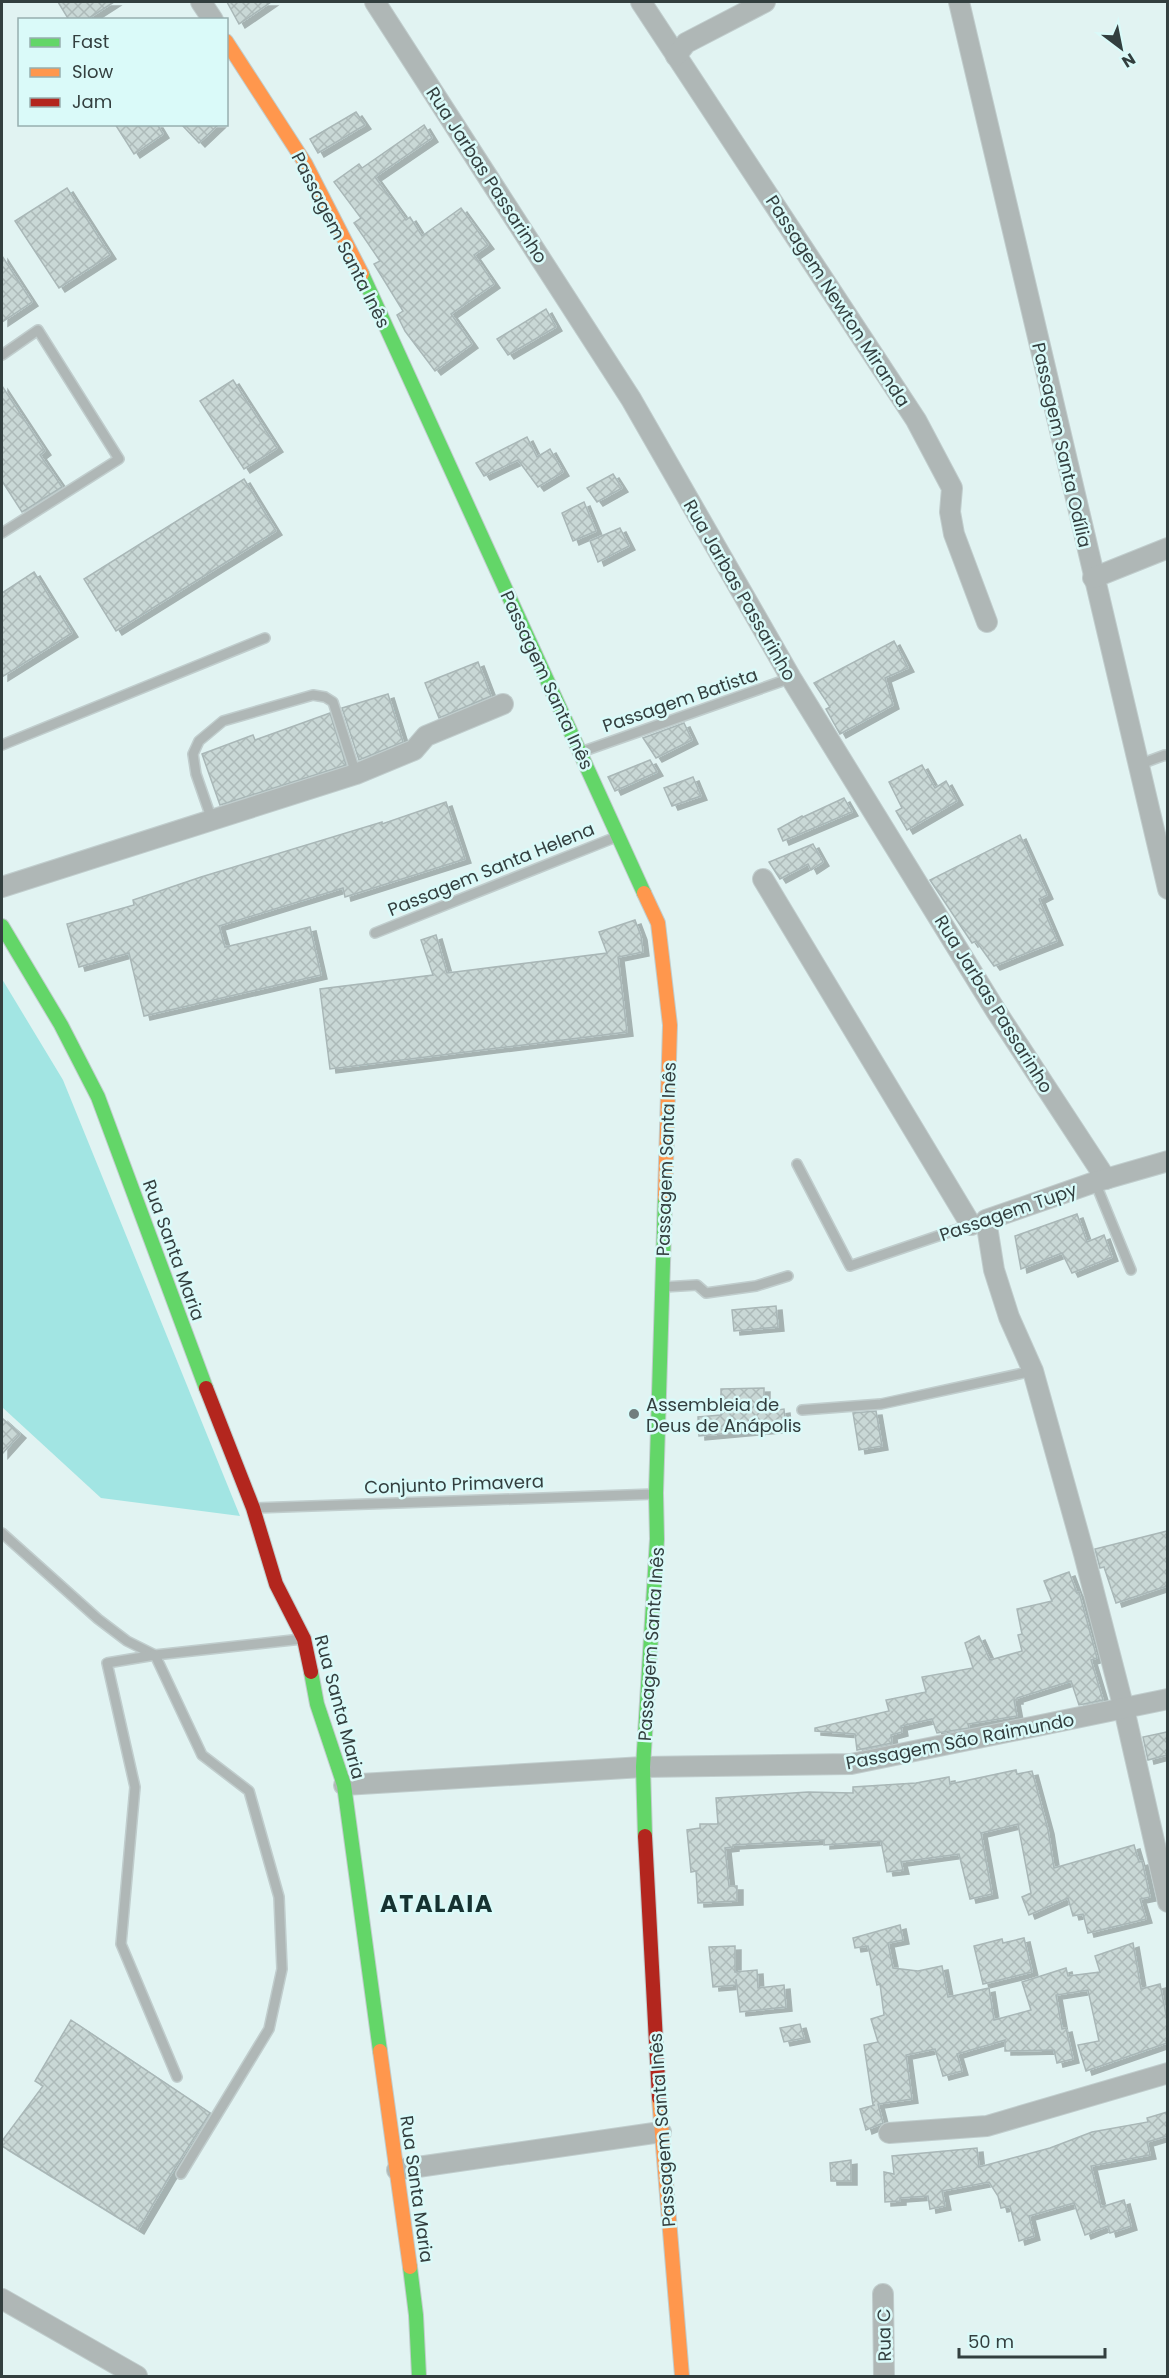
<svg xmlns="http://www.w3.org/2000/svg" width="1169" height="2378" font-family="Poppins,sans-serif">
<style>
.grass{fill:#a2e5e3}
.building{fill:url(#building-cross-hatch);stroke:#a9b7b7;stroke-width:1.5;filter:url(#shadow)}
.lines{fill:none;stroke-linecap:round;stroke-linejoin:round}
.lane-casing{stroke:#c0cdcd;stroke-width:12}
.street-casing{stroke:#c0cdcd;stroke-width:22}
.fast-casing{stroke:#c0cdcd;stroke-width:16}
.slow-casing{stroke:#c0cdcd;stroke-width:16}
.jam-casing{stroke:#c0cdcd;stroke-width:16}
.lane{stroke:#afb7b6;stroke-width:9}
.street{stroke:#afb7b6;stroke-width:20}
.fast{stroke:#63d668;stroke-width:14}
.slow{stroke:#ff974d;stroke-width:14}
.jam{stroke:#b3261e;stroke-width:14}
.poi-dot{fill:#707e7e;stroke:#dafaf9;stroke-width:2}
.labels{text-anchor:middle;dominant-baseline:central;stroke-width:5;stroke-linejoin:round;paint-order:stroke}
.street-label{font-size:18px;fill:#333f3f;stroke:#dafaf9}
.poi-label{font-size:18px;fill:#333f3f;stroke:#dafaf9;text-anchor:start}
.district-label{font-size:24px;font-weight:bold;letter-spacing:1.5px;fill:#163231;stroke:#dafaf9}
</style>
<defs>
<pattern id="building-cross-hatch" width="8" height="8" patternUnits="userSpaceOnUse" patternTransform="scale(1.5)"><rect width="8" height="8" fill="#c9d8d6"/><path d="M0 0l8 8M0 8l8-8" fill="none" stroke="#adbab9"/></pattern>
<filter id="shadow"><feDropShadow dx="6" dy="4" stdDeviation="0" flood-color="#0004"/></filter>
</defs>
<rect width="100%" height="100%" fill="#e1f3f2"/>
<polygon class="grass" points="2,979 63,1080 240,1516 101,1498 2,1407"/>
<g class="building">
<polygon points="58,2 114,2 86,20 69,20"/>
<polygon points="227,2 271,2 239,24"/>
<polygon points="356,112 365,125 318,153 310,139"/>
<polygon points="115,124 157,124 163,134 134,154"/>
<polygon points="181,124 219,124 199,143"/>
<polygon points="424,125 432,138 375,177 406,220 410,217 422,236 461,208 488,245 474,255 494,284 451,314 472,344 435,371 405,331 397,315 403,311 374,264 380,261 354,223 361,218 334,182 359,164 362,168"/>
<polygon points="67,188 110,255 59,288 15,221"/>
<polygon points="2,256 32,302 2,322"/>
<polygon points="546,309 556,327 508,355 497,339"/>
<polygon points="233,380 277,448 244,469 200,401"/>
<polygon points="2,386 45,451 40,455 62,487 22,512 2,481"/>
<polygon points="527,437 537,457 550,449 563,472 538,487 518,460 484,476 476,463"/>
<polygon points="613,474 622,488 597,502 587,488"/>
<polygon points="244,479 276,531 116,631 84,579"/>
<polygon points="584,502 596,531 573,541 562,513"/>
<polygon points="620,528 629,546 598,562 590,541"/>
<polygon points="34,572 72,633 2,677 2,593"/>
<polygon points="894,641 908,668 885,678 893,705 840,734 826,709 830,707 814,683"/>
<polygon points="478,662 491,696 439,718 425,683"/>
<polygon points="388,694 403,742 359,760 342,708"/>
<polygon points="330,713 346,765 220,805 202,754 253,735 255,740"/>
<polygon points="684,723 692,740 656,758 643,738"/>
<polygon points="650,760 657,772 615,791 608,777"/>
<polygon points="922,765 935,788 946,781 957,801 907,830 896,811 902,808 889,782"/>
<polygon points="693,777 701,796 672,806 664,788"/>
<polygon points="844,798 852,812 783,841 778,829 802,816 803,817"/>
<polygon points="446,802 465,859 345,897 343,888 219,926 225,947 310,927 321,975 144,1016 129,953 79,967 67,924 134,905 133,900 201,877 382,822 382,824"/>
<polygon points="1020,835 1047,895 1039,899 1057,941 994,966 976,941 972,943 930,880"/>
<polygon points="813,844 823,862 811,870 808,864 780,879 769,862"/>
<polygon points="635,920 641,936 643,952 618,957 627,1032 330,1069 320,989 433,975 421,940 436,935 447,973 607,953 599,932"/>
<polygon points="1077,1214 1087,1242 1104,1235 1112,1257 1072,1273 1062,1253 1021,1269 1015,1236"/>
<polygon points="776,1306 778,1327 734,1331 732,1310"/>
<polygon points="764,1388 764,1412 784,1409 786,1428 699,1436 698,1417 721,1415 721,1389"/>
<polygon points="876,1411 882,1446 859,1450 853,1413"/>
<polygon points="2,1418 20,1434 2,1454"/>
<polygon points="1167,1531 1167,1586 1116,1603 1104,1567 1100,1568 1095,1549"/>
<polygon points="1069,1572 1077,1593 1079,1592 1097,1658 1091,1660 1103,1700 1079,1705 1071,1681 1017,1698 1017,1700 1014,1700 1017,1716 968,1724 969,1728 937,1733 932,1719 901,1726 902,1732 891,1735 892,1743 857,1750 855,1734 815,1731 815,1728 889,1711 886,1700 926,1692 922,1677 973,1668 965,1643 979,1636 990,1660 1022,1651 1018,1635 1022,1634 1017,1609 1052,1601 1044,1581"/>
<polygon points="1167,1732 1167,1755 1148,1760 1143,1737"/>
<polygon points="1016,1770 1017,1774 1032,1771 1048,1830 1054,1868 1134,1845 1139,1862 1142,1861 1150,1897 1140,1899 1146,1919 1088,1933 1083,1914 1073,1916 1068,1898 1029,1915 1022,1897 1031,1893 1018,1824 981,1833 992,1894 970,1899 959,1854 901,1862 903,1870 887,1872 881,1841 824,1845 824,1840 733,1845 733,1847 725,1848 729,1886 737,1886 737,1901 698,1903 696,1871 691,1872 687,1830 700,1828 700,1824 718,1824 716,1798 808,1792 853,1793 853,1787 916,1783 949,1777 950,1784"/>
<polygon points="900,1925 903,1940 888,1943 893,1968 918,1971 942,1966 948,1997 989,1988 994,2020 1031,2010 1022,1982 1066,1968 1068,1976 1100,1972 1095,1956 1133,1943 1141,1989 1160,1984 1167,2019 1167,2043 1086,2071 1078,2045 1099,2041 1088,1990 1056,1995 1062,2029 1066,2028 1073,2059 1057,2063 1054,2050 1005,2051 1005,2040 957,2054 962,2071 943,2076 935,2049 906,2055 912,2099 878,2104 883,2123 866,2130 860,2109 875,2105 873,2105 864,2045 878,2042 871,2019 884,2015 880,1984 877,1985 868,1946 855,1948 853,1938"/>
<polygon points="1024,1938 1032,1972 983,1984 974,1946 1002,1939 1003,1943"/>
<polygon points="735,1946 735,1972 757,1970 758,1988 784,1985 786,2007 740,2012 736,1979 736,1985 713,1987 709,1947"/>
<polygon points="71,2020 210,2113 169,2177 138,2230 2,2146 2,2141 43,2086 35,2081"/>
<polygon points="800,2024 804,2038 784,2042 780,2028"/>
<polygon points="1167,2112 1167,2136 1147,2142 1150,2155 1091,2166 1101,2207 1124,2200 1131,2226 1110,2233 1108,2226 1085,2235 1074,2203 1029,2216 1034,2236 1019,2241 1010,2206 1001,2208 998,2196 989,2182 942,2191 945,2206 930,2209 928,2196 900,2198 900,2201 885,2202 884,2172 894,2174 892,2156 977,2148 979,2167 1050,2148 1092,2132 1148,2122 1147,2118"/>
<polygon points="851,2160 851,2181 831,2181 830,2163"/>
</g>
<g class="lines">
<defs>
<g id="lane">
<polyline points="2,355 38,330 119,459 2,533"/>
<polyline points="2,745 265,638"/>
<polyline points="584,751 791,678"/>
<polyline points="1138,765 1165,755 1168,756"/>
<polyline points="212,820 196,774 193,754 199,741 223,721 313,695 325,697 333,702 356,774"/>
<polyline points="375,933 616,837"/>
<polyline points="797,1164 850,1266 973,1224"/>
<polyline points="1095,1182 1131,1270"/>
<polyline points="664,1287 697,1285 706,1293 756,1286 788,1276"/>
<polyline points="802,1410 881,1404 1033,1371"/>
<polyline points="255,1508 655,1494"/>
<polyline points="2,1533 98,1619 127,1641 155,1655 302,1639"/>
<polyline points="177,2077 121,1944 135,1787 107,1663 155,1655 202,1755 249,1791 279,1897 282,1969 269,2029 181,2174"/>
</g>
<g id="street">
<polyline points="201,2 213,20"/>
<polyline points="375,2 631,399 791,678 996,1011 1106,1179"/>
<polyline points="641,2 916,420 952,488 950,512 954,534 987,622"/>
<polyline points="959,2 1168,889"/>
<polyline points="676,56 686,43 765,2"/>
<polyline points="1093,578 1168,548"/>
<polyline points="763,879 971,1225"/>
<polyline points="2,887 356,774 414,750 426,736 503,704"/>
<polyline points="1168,1161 1095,1182 986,1220 994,1270 1009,1317 1033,1371 1084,1554 1124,1709 1168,1902"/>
<polyline points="344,1785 643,1767 851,1764 1168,1699"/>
<polyline points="889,2133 987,2126 1168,2073"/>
<polyline points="397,2170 661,2132"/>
<polyline points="883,2294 884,2376"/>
<polyline points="2,2299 137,2376"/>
</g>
<g id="fast">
<polyline points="362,274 644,893"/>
<polyline points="2,926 61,1025 98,1097 206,1388"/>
<polyline points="311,1672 317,1704 344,1785 380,2051"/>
<polyline points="645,1836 643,1767 657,1539 656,1493 665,1197"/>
<polyline points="410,2267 416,2315 419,2376"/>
</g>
<g id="slow">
<polyline points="226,41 305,163 362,274"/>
<polyline points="644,893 658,923 670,1025 665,1197"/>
<polyline points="380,2051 410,2267"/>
<polyline points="659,2098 682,2376"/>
</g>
<g id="jam">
<polyline points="206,1388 253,1508 276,1584 304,1639 311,1672"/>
<polyline points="645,1836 659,2098"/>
</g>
</defs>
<use href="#lane" class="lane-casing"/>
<use href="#street" class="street-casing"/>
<use href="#fast" class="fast-casing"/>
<use href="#slow" class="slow-casing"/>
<use href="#jam" class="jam-casing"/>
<use href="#lane" class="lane"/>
<use href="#street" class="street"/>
<use href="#fast" class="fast"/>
<use href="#slow" class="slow"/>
<use href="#jam" class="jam"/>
</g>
<circle class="poi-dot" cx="634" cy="1414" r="6"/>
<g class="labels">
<g class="street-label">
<text transform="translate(487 175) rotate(57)">Rua Jarbas Passarinho</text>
<text transform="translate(341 240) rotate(63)">Passagem Santa Inês</text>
<text transform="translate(838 301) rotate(57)">Passagem Newton Miranda</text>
<text transform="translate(1062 445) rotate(77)">Passagem Santa Odília</text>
<text transform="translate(740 590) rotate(60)">Rua Jarbas Passarinho</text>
<text transform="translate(547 680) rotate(65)">Passagem Santa Inês</text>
<text transform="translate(680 700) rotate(-19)">Passagem Batista</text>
<text transform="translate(491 869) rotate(-22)">Passagem Santa Helena</text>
<text transform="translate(994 1004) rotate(58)">Rua Jarbas Passarinho</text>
<text transform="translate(666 1159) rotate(-88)">Passagem Santa Inês</text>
<text transform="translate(1008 1212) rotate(-19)">Passagem Tupy</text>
<text transform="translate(174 1250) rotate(70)">Rua Santa Maria</text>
<text transform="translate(454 1484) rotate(-2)">Conjunto Primavera</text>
<text transform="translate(651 1644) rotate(-86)">Passagem Santa Inês</text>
<text transform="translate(340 1707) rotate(75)">Rua Santa Maria</text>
<text transform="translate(960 1741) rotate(-11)">Passagem São Raimundo</text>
<text transform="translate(662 2130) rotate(-94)">Passagem Santa Inês</text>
<text transform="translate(417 2189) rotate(82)">Rua Santa Maria</text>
<text transform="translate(884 2335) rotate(-91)">Rua C</text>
</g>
<g class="poi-label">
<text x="646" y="1404">Assembleia de<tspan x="646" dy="21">Deus de Anápolis</tspan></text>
</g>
<g class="district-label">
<text x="437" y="1903">ATALAIA</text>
</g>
</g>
<rect width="1169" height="2378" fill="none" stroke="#333f3f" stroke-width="6"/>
<rect x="18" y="18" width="210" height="108" fill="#dafaf9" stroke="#97afaf" stroke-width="1.5"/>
<rect x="30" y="38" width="30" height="9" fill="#63d668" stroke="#97afaf" stroke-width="1.5"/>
<text x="72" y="48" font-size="18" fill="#333f3f">Fast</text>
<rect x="30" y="68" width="30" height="9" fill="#ff974d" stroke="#97afaf" stroke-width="1.5"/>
<text x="72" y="78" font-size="18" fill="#333f3f">Slow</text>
<rect x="30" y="98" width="30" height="9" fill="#b3261e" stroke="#97afaf" stroke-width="1.5"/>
<text x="72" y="108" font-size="18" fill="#333f3f">Jam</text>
<g transform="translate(1121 48) rotate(148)" stroke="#dafaf9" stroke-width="4.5" paint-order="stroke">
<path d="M0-4.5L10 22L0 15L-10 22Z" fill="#333f3f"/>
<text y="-9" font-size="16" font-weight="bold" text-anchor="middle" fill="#333f3f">N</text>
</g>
<path d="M959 2348v9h146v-9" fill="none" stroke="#333f3f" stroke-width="3"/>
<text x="968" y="2348" font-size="18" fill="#333f3f" stroke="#dafaf9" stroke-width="4.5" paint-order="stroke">50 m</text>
</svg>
